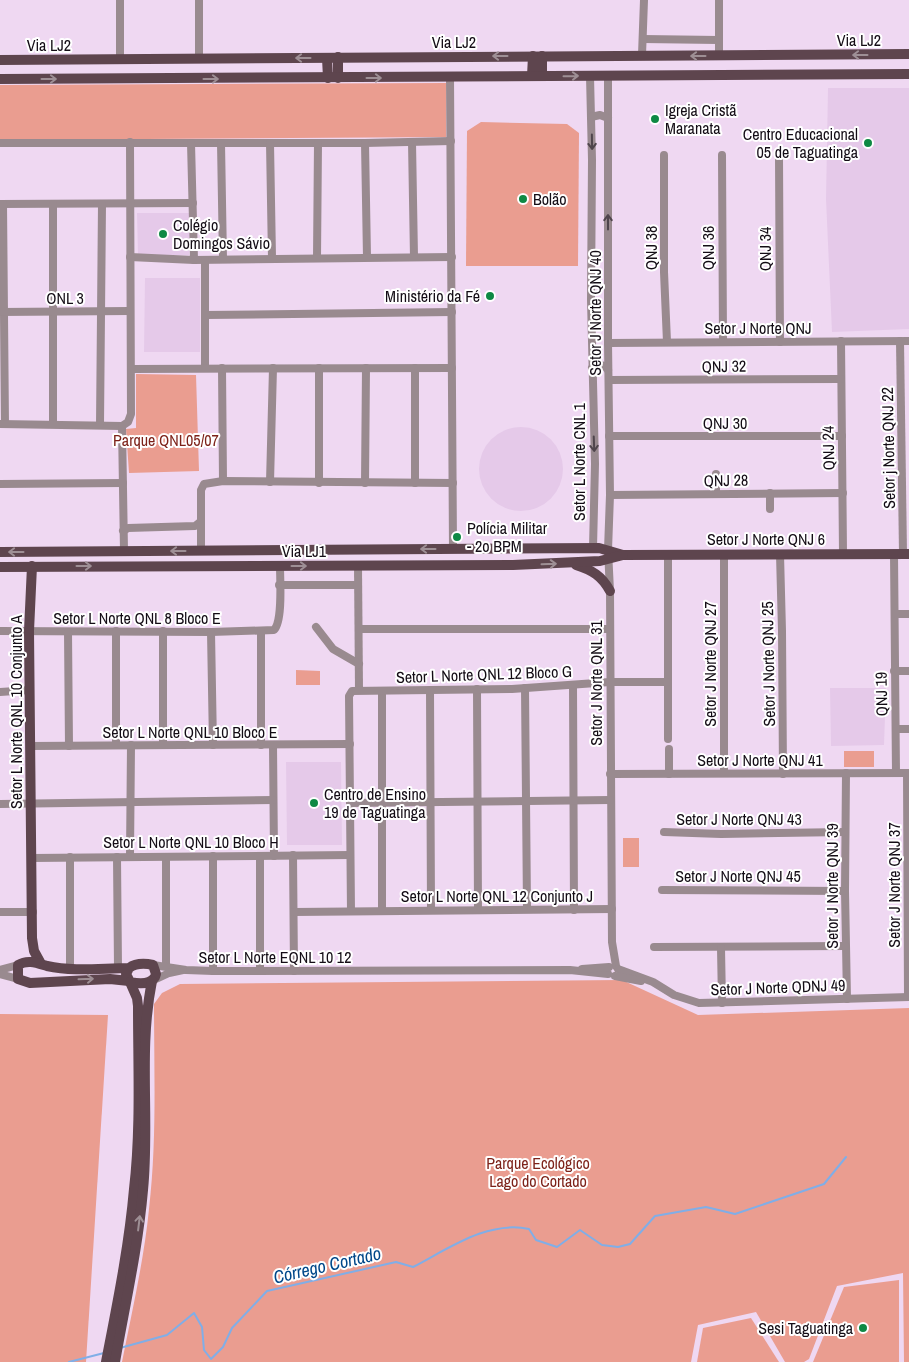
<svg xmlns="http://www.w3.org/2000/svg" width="909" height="1362" font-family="'Archivo Narrow',sans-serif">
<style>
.built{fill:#e5c9e9}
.green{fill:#ea9d90}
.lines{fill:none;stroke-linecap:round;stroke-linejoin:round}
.stream{stroke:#80aee7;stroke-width:2}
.minor{stroke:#998a8f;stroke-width:8}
.major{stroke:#5e454e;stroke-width:10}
.oneway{stroke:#9e8f95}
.oneway2{stroke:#4f454c}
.poi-dot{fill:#0e8944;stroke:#fff;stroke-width:2}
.labels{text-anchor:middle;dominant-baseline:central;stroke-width:4;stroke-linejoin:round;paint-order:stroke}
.street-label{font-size:16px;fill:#130c15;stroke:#fff}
.poi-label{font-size:16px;fill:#130c15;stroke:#fff;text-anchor:start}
.park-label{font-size:16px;fill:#7d2219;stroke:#fff}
.water-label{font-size:18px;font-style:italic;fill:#004789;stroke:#fff}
</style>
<rect width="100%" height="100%" fill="#efd8f2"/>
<g class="built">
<polygon points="828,88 909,88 909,329 832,332 826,199"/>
<polygon points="137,213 189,213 189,255 138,255"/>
<polygon points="145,278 200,278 200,352 144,352"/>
<circle cx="521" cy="469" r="42"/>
<polygon points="830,688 886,688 884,745 831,746"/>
<polygon points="286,762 341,762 342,845 287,845"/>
</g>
<g class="green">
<polygon points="446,83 446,137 0,140 0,85"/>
<polygon points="481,122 567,124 579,133 578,266 466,266 467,131"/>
<polygon points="136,374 196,375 199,471 129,473 126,429 136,428"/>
<polygon points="296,670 320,671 320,685 296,685"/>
<rect x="844" y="751" width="30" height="16"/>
<rect x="623" y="838" width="16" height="29"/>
<path d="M622,980L698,1015L909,1008V1362H904L903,1273L837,1286L809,1359L804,1362H785L756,1312L698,1325L691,1362H122C132,1311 144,1260 149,1209C157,1141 154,1072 154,1004L162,993L180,984Z"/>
<polygon points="0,1014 108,1015 86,1362 0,1362"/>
<polygon points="899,1280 899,1362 813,1362 844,1287"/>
<polygon points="751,1318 779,1362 697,1362 703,1328"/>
</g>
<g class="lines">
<g class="stream">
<path d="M120,1348L167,1335L194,1313L202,1327L204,1350L211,1359L223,1347L232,1328L267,1291L396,1262L413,1267C448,1249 488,1220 529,1229L536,1240L557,1247L580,1230L602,1245L618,1247L630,1244L655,1216L706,1207L735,1214L824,1184L846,1157"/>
<polyline points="69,1362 104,1353"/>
</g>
<g class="minor">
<polyline points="120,0 120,59"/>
<polyline points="199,0 199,59"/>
<polyline points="643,39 718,40"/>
<polyline points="642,55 644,0"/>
<polyline points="719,56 719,0"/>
<polyline points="590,76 592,160 591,300 595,464 593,548"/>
<polyline points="608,76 608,343 610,495 608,550 610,591 612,942 616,966"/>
<polyline points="450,77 453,549"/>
<polyline points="591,117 600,115 608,118"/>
<polyline points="412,142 414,257"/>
<polyline points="0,143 365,143 451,141"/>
<polyline points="191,143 194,260"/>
<polyline points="221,143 223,259"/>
<polyline points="270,143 272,258"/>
<polyline points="365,143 367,257"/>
<polyline points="664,155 664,272 667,342"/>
<polyline points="722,155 723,342"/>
<polyline points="779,157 780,342"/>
<polyline points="0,204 193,203"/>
<polyline points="3,204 5,424"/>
<polyline points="53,204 53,424"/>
<polyline points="130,257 194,260 452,257"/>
<polyline points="317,258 318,143"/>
<polyline points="0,312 130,311"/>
<polyline points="206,315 452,312"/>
<polyline points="841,341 843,553"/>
<polyline points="900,341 903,554"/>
<polyline points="608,343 909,341"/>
<polyline points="205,368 205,260"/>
<polyline points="222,368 223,481"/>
<polyline points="319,368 319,483"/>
<polyline points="415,368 415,483"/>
<polyline points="592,368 600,365 605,366 608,370"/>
<polyline points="132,369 452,368"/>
<polyline points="609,380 841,379"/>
<polyline points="0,424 122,426 128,422 131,414 130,142"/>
<polyline points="100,425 102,204"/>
<polyline points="122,426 124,551"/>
<polyline points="609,436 842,436"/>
<polyline points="716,474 716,494"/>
<polyline points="270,482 273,368"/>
<polyline points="365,483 366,368"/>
<polyline points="0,484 123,483"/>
<polyline points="770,493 770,509"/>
<polyline points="610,495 843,493"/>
<polyline points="123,531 128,528 195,526 200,522"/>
<polyline points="201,551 201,490 204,484 223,481 453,483"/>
<polyline points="724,554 724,773"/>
<polyline points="780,554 782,631 783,774"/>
<polyline points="894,554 896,773"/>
<polyline points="668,555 668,739"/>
<polyline points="358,566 359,690"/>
<polyline points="279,585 358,585"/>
<polyline points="896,614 909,614"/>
<polyline points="316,627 333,649 359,664"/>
<polyline points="359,629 609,629"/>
<path d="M0,631L211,632L274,630C283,621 280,580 280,566"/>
<polyline points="116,631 116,745"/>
<polyline points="163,631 163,745"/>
<polyline points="68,632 69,746"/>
<polyline points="211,632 213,745"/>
<polyline points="894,671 909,671"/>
<polyline points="573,686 574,910"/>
<polyline points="525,688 527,909"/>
<polyline points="477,689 478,910"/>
<polyline points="430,690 431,910"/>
<polyline points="382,691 382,911"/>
<polyline points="0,692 30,690"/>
<polyline points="896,729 909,729"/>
<polyline points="261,745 261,631"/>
<polyline points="273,745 274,856"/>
<polyline points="31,746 350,744"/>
<polyline points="669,749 669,774"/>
<polyline points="846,773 845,891 847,999"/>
<polyline points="907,773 908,997"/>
<polyline points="610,774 909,773"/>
<polyline points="350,803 610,800"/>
<polyline points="0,804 273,800"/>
<polyline points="664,832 721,834 845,832"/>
<polyline points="293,855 294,971"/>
<polyline points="130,856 131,745"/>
<polyline points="213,856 213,971"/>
<polyline points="260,856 260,971"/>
<polyline points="70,857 70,970"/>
<polyline points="117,857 118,968"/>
<polyline points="166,857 166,966"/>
<polyline points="32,858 350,855"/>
<polyline points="662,890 845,891"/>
<polyline points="351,911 349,696 352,691 512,689 610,682 667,682"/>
<polyline points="0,912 33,912"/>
<polyline points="294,912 612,909"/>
<polyline points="654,947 845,946"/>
<polyline points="721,948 722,1003"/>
<polyline points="153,965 186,970 213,971 570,970 608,974"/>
<polyline points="582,969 609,967"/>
<polyline points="618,969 653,982 674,995 699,1003 909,997"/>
<polyline points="0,970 18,965"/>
<polyline points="0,974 18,979"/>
<polyline points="615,976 641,981"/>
<polyline points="154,980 169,973 183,970"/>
</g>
<g class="major">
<polyline points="338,57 338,78"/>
<polyline points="327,58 328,78"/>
<polyline points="0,60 909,54"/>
<polyline points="532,76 533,56"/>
<polyline points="542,76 542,56"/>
<polyline points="0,79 909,74"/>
<polyline points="0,552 599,548 623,555 909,554"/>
<path d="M576,565C592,570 602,576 610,591"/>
<polyline points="32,566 29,631 32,938 34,951 40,962"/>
<polyline points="0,567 513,565 600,561 623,555"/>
<path d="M129,981L110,979L30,983L18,979V965C28,959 37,963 47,966C74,972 102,968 129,968C136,963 144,963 153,965L156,974L155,977C150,985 139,984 130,982L126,974L129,968"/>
<path d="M106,1362C117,1305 129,1247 134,1189C141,1129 138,1067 138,1006L137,998L130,982"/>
<path d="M115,1362C125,1305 138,1248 143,1190C150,1120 138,1050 152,981"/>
</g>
</g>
<defs><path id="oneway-shaft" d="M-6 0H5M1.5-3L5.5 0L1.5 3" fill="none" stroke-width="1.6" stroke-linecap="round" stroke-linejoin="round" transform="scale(1.25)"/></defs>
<g class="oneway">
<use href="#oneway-shaft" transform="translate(860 55) rotate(180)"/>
<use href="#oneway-shaft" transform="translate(500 56) rotate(180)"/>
<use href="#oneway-shaft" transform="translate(698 56) rotate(-180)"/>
<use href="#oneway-shaft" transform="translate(303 58) rotate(180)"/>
<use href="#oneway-shaft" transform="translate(571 76) rotate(-1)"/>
<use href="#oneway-shaft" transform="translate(374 78)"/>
<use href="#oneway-shaft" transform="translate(49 79)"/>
<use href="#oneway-shaft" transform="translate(211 79)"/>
<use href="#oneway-shaft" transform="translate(428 549) rotate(180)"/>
<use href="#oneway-shaft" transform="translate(178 551) rotate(180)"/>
<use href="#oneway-shaft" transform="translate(16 552) rotate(180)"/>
<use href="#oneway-shaft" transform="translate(549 564) rotate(-2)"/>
<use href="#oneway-shaft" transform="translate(84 566)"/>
<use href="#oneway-shaft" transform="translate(299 566)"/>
<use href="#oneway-shaft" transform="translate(86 979) rotate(-2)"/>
<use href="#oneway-shaft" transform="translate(139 1223) rotate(-83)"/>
</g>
<g class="oneway2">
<use href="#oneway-shaft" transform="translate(592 142) rotate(89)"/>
<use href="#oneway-shaft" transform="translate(608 222) rotate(-90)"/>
<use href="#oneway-shaft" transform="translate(594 444) rotate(88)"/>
</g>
<g class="poi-dot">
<circle cx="655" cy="119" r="5"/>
<circle cx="868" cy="143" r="5"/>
<circle cx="523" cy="199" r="5"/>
<circle cx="163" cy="234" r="5"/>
<circle cx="490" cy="296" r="5"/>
<circle cx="457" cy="537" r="5"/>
<circle cx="314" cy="803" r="5"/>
<circle cx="863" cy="1328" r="5"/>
</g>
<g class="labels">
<g class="street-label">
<text x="859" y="40">Via LJ2</text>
<text x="454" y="42">Via LJ2</text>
<text x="49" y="45">Via LJ2</text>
<text transform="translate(651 248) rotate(-90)">QNJ 38</text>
<text transform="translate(708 248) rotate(-90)">QNJ 36</text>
<text transform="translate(765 249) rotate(-90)">QNJ 34</text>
<text x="65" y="298">ONL 3</text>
<text transform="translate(595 313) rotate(-90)">Setor J Norte QNJ 40</text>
<text x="758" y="328">Setor J Norte QNJ</text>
<text transform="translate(724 366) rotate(-1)">QNJ 32</text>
<text x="725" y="423">QNJ 30</text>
<text transform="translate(828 448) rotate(-91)">QNJ 24</text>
<text transform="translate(888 448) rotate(-91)">Setor j Norte QNJ 22</text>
<text transform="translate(579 462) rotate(-90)">Setor L Norte CNL 1</text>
<text transform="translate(726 480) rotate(-1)">QNJ 28</text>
<text x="766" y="539">Setor J Norte QNJ 6</text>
<text x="304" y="551">Via LJ1</text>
<text x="137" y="618">Setor L Norte QNL 8 Bloco E</text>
<text transform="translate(710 664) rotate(-90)">Setor J Norte QNJ 27</text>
<text transform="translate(768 664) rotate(-91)">Setor J Norte QNJ 25</text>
<text transform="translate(484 674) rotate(-2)">Setor L Norte QNL 12 Bloco G</text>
<text transform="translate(596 683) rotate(-90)">Setor J Norte QNL 31</text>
<text transform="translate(881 694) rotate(-91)">QNJ 19</text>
<text transform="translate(16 712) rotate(-90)">Setor L Norte QNL 10 Conjunto A</text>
<text x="190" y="732">Setor L Norte QNL 10 Bloco E</text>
<text x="760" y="760">Setor J Norte QNJ 41</text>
<text x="739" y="819">Setor J Norte QNJ 43</text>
<text x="191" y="842">Setor L Norte QNL 10 Bloco H</text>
<text x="738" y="876">Setor J Norte QNJ 45</text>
<text transform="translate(894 885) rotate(-90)">Setor J Norte QNJ 37</text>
<text transform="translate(832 886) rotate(-90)">Setor J Norte QNJ 39</text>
<text x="497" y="896">Setor L Norte QNL 12 Conjunto J</text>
<text x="275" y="957">Setor L Norte EQNL 10 12</text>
<text transform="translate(778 987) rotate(-2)">Setor J Norte QDNJ 49</text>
</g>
<g class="poi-label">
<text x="665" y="110">Igreja Cristã<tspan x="665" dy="18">Maranata</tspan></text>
<text x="858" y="134" text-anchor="end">Centro Educacional<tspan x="858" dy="18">05 de Taguatinga</tspan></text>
<text x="533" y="199">Bolão</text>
<text x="173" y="225">Colégio<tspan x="173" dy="18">Domingos Sávio</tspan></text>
<text x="480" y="296" text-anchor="end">Ministério da Fé</text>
<text x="467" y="528">Polícia Militar<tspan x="467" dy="18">- 2o BPM</tspan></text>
<text x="324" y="794">Centro de Ensino<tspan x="324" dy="18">19 de Taguatinga</tspan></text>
<text x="853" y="1328" text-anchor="end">Sesi Taguatinga</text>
</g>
<g class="park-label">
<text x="166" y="440">Parque QNL05/07</text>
<text x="538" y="1163">Parque Ecológico<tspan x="538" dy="18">Lago do Cortado</tspan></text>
</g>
<g class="water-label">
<text transform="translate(327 1265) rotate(-13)">Córrego Cortado</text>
</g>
</g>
</svg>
